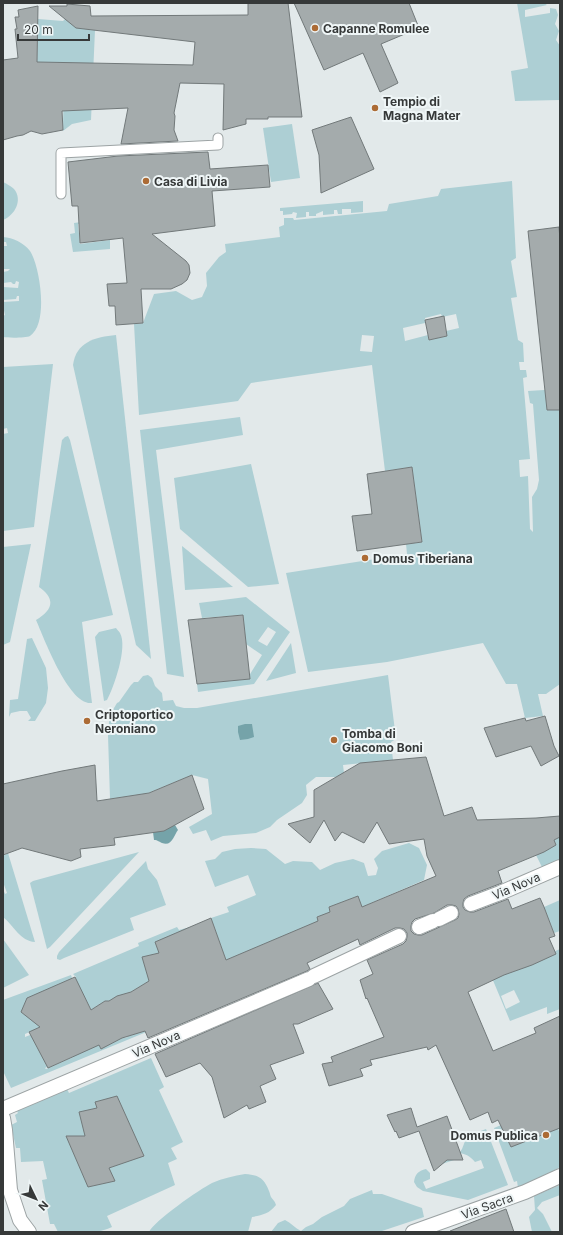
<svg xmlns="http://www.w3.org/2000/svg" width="563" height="1235" font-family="Inter,sans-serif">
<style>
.green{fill:#adcfd4;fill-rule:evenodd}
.water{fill:#75a3a9}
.building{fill:#a4abac;stroke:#72797a;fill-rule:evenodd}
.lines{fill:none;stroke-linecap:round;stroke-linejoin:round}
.service-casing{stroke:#9ca3a4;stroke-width:11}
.pedestrian-casing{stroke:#9ca3a4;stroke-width:16}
.service{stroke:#fff;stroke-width:9}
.pedestrian{stroke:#fff;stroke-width:14}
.poi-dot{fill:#ac6b35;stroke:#eff6f7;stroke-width:1.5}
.labels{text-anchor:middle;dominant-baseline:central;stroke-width:4;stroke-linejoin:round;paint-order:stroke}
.poi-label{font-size:12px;font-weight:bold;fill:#363939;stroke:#eff6f7;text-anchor:start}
.street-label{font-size:12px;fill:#363939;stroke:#eff6f7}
</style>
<rect width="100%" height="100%" fill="#e2e9ea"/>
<g class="green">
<polygon points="517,3 544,3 547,5 525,10 525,17 550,13 550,8 556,9 558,15 555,24 559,31 556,40 560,46 560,100 515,101 511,71 528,68"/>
<polygon points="38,19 63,21 65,19 95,30 91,120 72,124 63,131 64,63 37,62"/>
<polygon points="292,124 300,178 271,182 263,128"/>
<path d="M512,181L516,258L511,261L517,297L511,298L518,340L523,343L524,362H519L520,370H526L527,377L523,378L530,459L519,460L520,477L528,476L530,529L533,532L532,497L537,489L539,480L533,404L530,403L528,391L560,389V684L546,694H538L543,716L525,718L517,684H506L483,643L387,662L308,672L286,573L407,554L406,544L422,542L412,467L385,471L372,365L251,383L238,401L139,415L134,324L143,323L154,294L176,291L192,300L202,297L207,286L206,273L219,257L226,252L225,244L280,237L279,227L284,225V218H293L294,220L387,211L389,204L438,196L441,189ZM441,314L442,317L456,314L459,328L446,331L447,336L429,340L428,335L405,341L403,328L425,323V318ZM362,335L374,336L372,352L360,351Z"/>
<path d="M3,182C7,184 11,186 14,189C23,200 15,215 3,220Z"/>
<polygon points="363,201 363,212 351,213 351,209 342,209 342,214 338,214 337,210 334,210 334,214 323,215 323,211 316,214 316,216 309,216 309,212 306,212 306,217 296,218 297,213 293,212 292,214 283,215 283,211 280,211 280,208"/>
<polygon points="81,222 81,223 78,224 80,244 110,240 110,249 73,252 70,234 75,233 74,223"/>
<path d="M3,237C13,238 23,242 30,251C40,266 49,324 30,336C26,338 8,338 3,337V316L5,315L3,306H7H3V302L19,301V296H17L16,299L3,300V287L18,288L19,282L16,281L15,284H13L11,282L3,283V272L8,271L10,269H3V246H7L6,242H3Z"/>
<path d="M116,335L151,659L136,645L73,365C76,342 95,337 116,335Z"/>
<polygon points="53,364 34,527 3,531 3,434 8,433 7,428 3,429 3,367"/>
<polygon points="240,417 243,435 156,450 184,677 167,674 140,430"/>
<path d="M68,436L70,440L113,615L82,622L92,703C69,706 44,638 36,620C53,610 56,599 39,587L62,440L65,437Z"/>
<polygon points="251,464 279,584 248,587 180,529 174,478"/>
<polygon points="31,544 10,642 3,645 3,547"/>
<polygon points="182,546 233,587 185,590"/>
<path d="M246,597L290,632L254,684L198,692L197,684L247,679L262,655L246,644L243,615L202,618L199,603ZM268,627L276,632L267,646L258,641Z"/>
<path d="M116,628C117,630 119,631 120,633C128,647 114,687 107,700L104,701L95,637L99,632Z"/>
<polygon points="32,638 46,668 48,688 46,703 35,721 28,721 31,718 27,711 20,711 11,713 9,717 10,700 18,699 27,639"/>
<polygon points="291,643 296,673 266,681"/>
<polygon points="148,675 152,678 155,686 162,693 163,701 173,700 176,706 184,708 197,708 388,675 396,739 391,742 393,760 343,765 344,773 336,777 316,777 306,785 307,795 302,803 277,820 270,827 256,833 223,836 211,841 206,830 193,834 189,827 212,814 208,779 192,775 146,794 110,799 108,735 109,722 114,708 117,703 119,702 131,685 134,682 138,682 143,676"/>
<polygon points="560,837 560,862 542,867 536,855 556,845 554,840"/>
<polygon points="409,843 419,848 427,865 424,880 362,907 358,897 356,897 329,907 331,918 320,922 318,916 317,917 319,923 226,960 211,918 229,912 227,907 256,895 248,875 215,887 205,861 215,859 222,852 235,849 251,848 266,849 285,864 293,861 312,862 320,870 335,863 353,859 364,863 368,876 376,875 378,868 374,859 382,851"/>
<polygon points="139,852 50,947 47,949 30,883 33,881"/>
<path d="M8,853L35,942C20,941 14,926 3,917V889L5,894L7,893L3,882V856Z"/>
<polygon points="146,861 148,869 157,880 166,905 130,918 134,930 64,958 60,960 57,959 57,956 59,952"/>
<polygon points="560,900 560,931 554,933 544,907"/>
<polygon points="177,927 179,930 190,927 201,951 190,1014 11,1088 3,1071 3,1000 71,975 77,992 61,1018 25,1034 25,1037 63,1022 71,1056 45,1068 46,1069 73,1057 79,997 101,1048 108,1007 122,1038 128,1037 114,1005 149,981 131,992 109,1001 105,1001 91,1010 81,990 79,991 74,979 76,977 73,974 139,946 138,943"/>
<polygon points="3,939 29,975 3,988"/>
<path d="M560,949V1009L547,1014V1007L510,1021L492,978ZM514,990L520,1002L506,1009L501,996Z"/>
<path d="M151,1058L164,1087L159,1090L183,1142L171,1148L177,1159L168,1163L175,1185L107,1216L112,1227C96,1235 75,1232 58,1232L54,1224H50L42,1180L47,1179L43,1161L21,1162L20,1148H16L11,1125L17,1122L15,1115L18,1113L17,1111L67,1089L69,1093Z"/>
<polygon points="506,1123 557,1126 560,1134 560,1167 553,1171 554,1173 518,1188 517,1181 514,1182 494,1128"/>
<path d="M486,1129L508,1185L468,1200L423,1191L417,1187L414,1182C415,1174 418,1171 426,1169L430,1173V1179L423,1182L426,1189L484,1168L481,1160L475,1162C468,1154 462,1152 452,1154L454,1160L442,1164L440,1159L435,1162L432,1167L429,1158L433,1157L460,1152L462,1149L467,1136L472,1138L473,1134Z"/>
<path d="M245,1174C259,1175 264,1178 269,1191C270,1193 270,1195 271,1197C273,1200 275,1201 276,1205C269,1214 262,1215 252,1217L248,1232H149C154,1221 200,1189 212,1183C223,1178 234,1176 245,1174Z"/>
<polygon points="560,1185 560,1195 542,1202 537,1208 543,1214 552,1232 532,1232 529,1217 535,1210 534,1196"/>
<path d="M372,1190L373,1194H382L422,1208L424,1217L379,1232H271L278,1223L285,1220C291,1223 295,1228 301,1231L306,1227L313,1224L322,1217L344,1206L350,1199Z"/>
</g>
<g class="water">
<polygon points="245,724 252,724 254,737 248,739 240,740 238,732 238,726"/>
<path d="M175,825L178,830C174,835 172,847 162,843C159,842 158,840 154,840L153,832Z"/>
</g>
<g class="building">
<polygon points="248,3 288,3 302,117 268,117 268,119 246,119 246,124 223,130 224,84 180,83 174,113 175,116 174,130 178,141 121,144 128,108 62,111 63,130 42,134 31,131 23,135 17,136 3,140 3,60 18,58 15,29 17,29 15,17 19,17 18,10 38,6 37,62 193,65 195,42 76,28 49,6 67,6 67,4 90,6 91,16 248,15"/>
<polygon points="294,3 409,3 419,28 381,44 398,83 380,92 363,53 324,70"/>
<polygon points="351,117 374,169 321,193 319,155 312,130"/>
<polygon points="208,152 210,169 268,165 270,187 212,191 215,226 152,234 186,261 189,265 190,273 187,280 182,284 171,289 141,289 143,323 116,325 115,306 109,306 107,284 127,283 123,238 80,243 78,206 72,206 68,162 118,156"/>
<polygon points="559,227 560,240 560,410 547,410 528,231"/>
<polygon points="444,316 447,336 429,340 425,320"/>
<polygon points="412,467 422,542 357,551 352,516 372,514 367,474"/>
<polygon points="243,615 250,679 197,684 188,620"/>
<polygon points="545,716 554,746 559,756 541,766 531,746 496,757 484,728 525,718 526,721"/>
<path d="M426,757L444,816L472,807L477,820L536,818L560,816V837L554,840L556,845L544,852L498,871L502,883L468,896L464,899L463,903V907L465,910L470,912H474L508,899L512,909L540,898L544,907L555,936L549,938L556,954L532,965L504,975L468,992L493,1051L536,1033L534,1028L560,1016V1128L511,1147L498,1120L492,1123L488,1112L470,1120L436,1045L428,1050L427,1047L370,1060L372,1065L360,1069L363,1076L329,1086L322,1064L333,1062L331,1057L384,1037L367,998L366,999L360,980L373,974L367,960L403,944L406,941L407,937V933L404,929L400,928H395L360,945L358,939L307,963L310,969L307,971L148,1038L145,1031L122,1038L101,1049L99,1045L48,1068L29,1032L40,1027L21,1012L27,998L75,977L91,1010L105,1001H109L117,996L131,992L149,981L142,957L159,953L155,942L211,918L226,960L318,921L317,917L330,912L329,907L358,896L362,907L436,876L427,856L424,839L389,844L377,822L364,843L342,832L335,841L324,820L310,843L288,824L314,817V790L360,763ZM447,905H452L456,906L458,909L459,914L458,918L455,920L422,935H418L414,934L411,931V926L412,922L415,919L434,913Z"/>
<polygon points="95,765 97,801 149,793 192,775 204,809 164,831 114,838 115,845 80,849 81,857 71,861 22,848 3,855 3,784 62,771"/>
<polygon points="318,983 333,1009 298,1024 293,1024 304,1053 270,1065 276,1079 260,1086 266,1102 249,1109 247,1105 224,1118 212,1077 200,1063 166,1077 155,1054"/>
<polygon points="117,1096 144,1156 109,1168 115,1181 88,1187 66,1136 85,1136 79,1112 97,1108 95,1102"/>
<polygon points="411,1108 417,1127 447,1116 463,1160 447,1160 434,1171 419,1131 399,1138 396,1131 395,1132 387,1115"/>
<polygon points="506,1209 514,1232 450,1232 450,1231"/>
</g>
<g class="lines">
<defs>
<polyline id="service" points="61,194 61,153 218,145 218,138"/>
<g id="pedestrian">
<polyline points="471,904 500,893 560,867"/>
<polyline points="439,919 451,913"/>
<polyline points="419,927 433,921"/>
<polyline points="314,976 399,936"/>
<polyline points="3,1109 309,979"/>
<polyline points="3,1118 5,1130 10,1190 20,1220 29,1232"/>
<polyline points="413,1232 525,1192 560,1176"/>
</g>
</defs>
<use href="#service" class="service-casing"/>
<use href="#pedestrian" class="pedestrian-casing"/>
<use href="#service" class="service"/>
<use href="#pedestrian" class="pedestrian"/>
</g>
<g class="poi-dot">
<circle cx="315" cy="28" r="4"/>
<circle cx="375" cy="108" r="4"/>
<circle cx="146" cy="181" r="4"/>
<circle cx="365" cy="558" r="4"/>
<circle cx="87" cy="721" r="4"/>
<circle cx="334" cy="740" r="4"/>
<circle cx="546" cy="1135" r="4"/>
</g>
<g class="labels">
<g class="poi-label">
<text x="323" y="28">Capanne Romulee</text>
<text x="383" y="101">Tempio di<tspan x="383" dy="14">Magna Mater</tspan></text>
<text x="154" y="181">Casa di Livia</text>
<text x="373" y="558">Domus Tiberiana</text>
<text x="95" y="714">Criptoportico<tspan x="95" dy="14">Neroniano</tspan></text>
<text x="342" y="733">Tomba di<tspan x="342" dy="14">Giacomo Boni</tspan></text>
<text x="538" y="1135" text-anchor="end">Domus Publica</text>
</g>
<g class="street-label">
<text transform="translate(516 886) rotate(-23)">Via Nova</text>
<text transform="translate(156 1044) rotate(-23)">Via Nova</text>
<text transform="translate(487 1206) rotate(-20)">Via Sacra</text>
</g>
</g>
<rect width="563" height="1235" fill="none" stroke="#363939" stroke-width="8"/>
<g transform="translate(36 1199) rotate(133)" stroke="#eff6f7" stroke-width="3" paint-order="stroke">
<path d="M0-3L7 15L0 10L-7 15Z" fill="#363939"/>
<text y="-6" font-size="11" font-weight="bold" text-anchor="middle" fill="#363939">N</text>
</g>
<path d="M18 34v6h71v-6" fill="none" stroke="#363939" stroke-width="2"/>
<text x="24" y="34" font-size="12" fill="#363939" stroke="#eff6f7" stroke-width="3" paint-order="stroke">20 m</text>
</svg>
